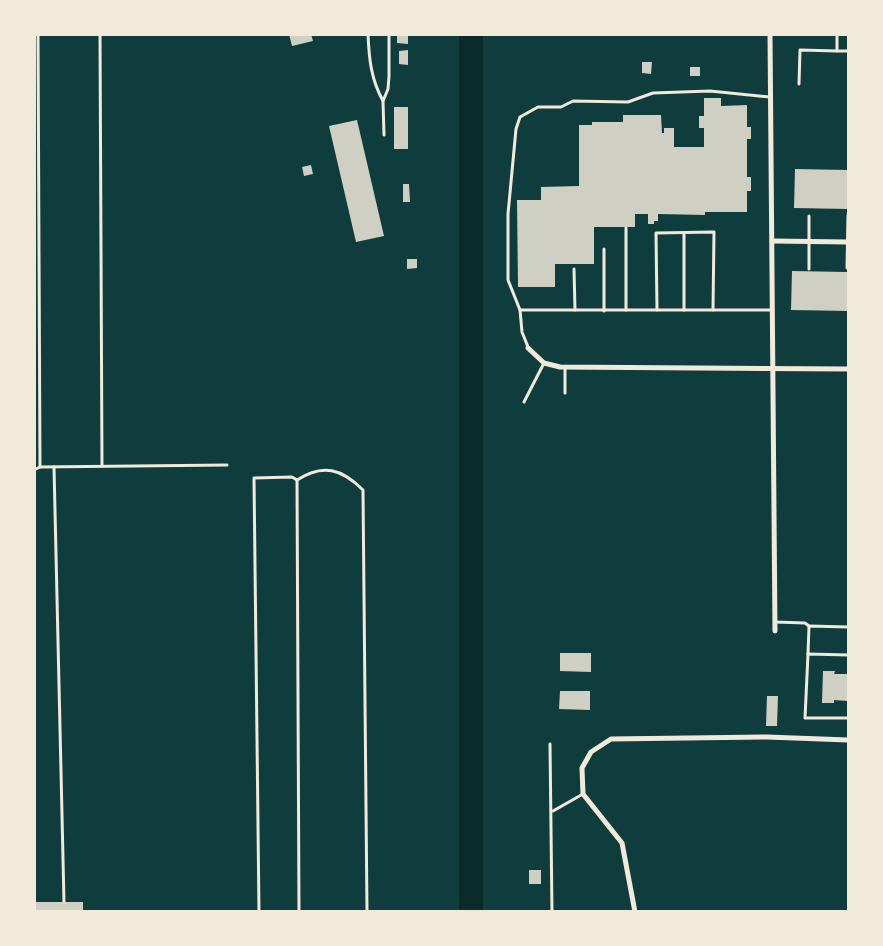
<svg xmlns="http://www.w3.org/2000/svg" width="883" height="946" font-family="Inter,sans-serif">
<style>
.water{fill:#0a2a2b}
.building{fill:#cfcfc3}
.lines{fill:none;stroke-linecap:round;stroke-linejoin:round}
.service{stroke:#f1e9da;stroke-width:3}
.minor{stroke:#f1e9da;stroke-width:5}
</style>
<rect width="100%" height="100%" fill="#0f3d3e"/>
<polygon class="water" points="483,34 483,911 459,912 459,35"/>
<g class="building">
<polygon points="289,34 311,34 313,41 292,46"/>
<polygon points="397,34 408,34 408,44 397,43"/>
<polygon points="408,50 408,65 399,64 399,51"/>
<polygon points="642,62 652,62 651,74 642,73"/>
<rect x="690" y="67" width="10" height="9"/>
<polygon points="704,98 721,98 721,106 747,105 747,127 751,127 751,139 747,139 747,177 751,177 751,191 747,191 747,212 705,212 705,215 658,214 658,221 654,221 654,224 648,224 648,214 635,214 635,227 594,227 594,264 555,264 555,287 518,287 517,200 541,200 541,187 579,186 579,125 592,125 592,122 623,122 623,115 661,115 662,133 664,133 664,128 674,128 674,147 704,147 704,128 699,128 699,116 704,116"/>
<rect x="394" y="107" width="14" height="42"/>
<polygon points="357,120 384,236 356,242 329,126"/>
<polygon points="311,165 313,174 304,176 302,167"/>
<polygon points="795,169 848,170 848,209 794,208"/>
<polygon points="403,184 409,184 410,202 403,202"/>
<polygon points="407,259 417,259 417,268 407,269"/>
<polygon points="792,271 848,272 848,311 791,310"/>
<polygon points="560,653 591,653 591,672 560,671"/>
<polygon points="823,671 835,671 834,674 848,674 848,701 834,700 834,703 822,703"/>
<polygon points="560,691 590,691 590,710 559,709"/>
<polygon points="767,696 778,696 777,726 766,726"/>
<rect x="529" y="870" width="12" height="14"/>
<rect x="34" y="902" width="49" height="10"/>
</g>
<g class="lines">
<g class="service">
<polyline points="38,34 40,467"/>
<polyline points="100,34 102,466"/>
<path d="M368,34C369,59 371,79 383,101"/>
<polyline points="837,51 848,51"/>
<polyline points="799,84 800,50 837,51 837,34"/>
<polyline points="384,135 383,101 388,89 389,76 389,34"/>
<polyline points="809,216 809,269"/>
<polyline points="626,228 626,310"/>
<polyline points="684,233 684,310"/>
<polyline points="604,249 604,311"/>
<polyline points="847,268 848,215"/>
<polyline points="574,269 575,310 772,310"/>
<polyline points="520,310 575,310"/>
<polyline points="657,310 656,233 714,232 713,310"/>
<polyline points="528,347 522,332 520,310 508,280 508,214 516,129 520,117 538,107 561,107 573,101 628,102 653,93 710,91 770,97"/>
<polyline points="565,368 565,393"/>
<polyline points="524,402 544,363"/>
<polyline points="54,467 64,902"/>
<polyline points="34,470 40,467 227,465"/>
<polyline points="775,622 805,623 809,626"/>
<polyline points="808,654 809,626 848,627"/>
<polyline points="848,655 808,654 805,718 848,718"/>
<polyline points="550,744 552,912"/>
<polyline points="553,811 583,794"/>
<polyline points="259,912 254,478 292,477 297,480"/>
<path d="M299,912L297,480C323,463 342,469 363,490L367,912"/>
</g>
<g class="minor">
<polyline points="770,34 775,631"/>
<polyline points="772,241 848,242"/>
<polyline points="528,348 544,363 560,367 848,369"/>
<polyline points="635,912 622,843 583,794 582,768 591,752 611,739 767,737 848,740"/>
</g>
</g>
<rect width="883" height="946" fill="none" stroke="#f1e9da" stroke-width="72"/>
</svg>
